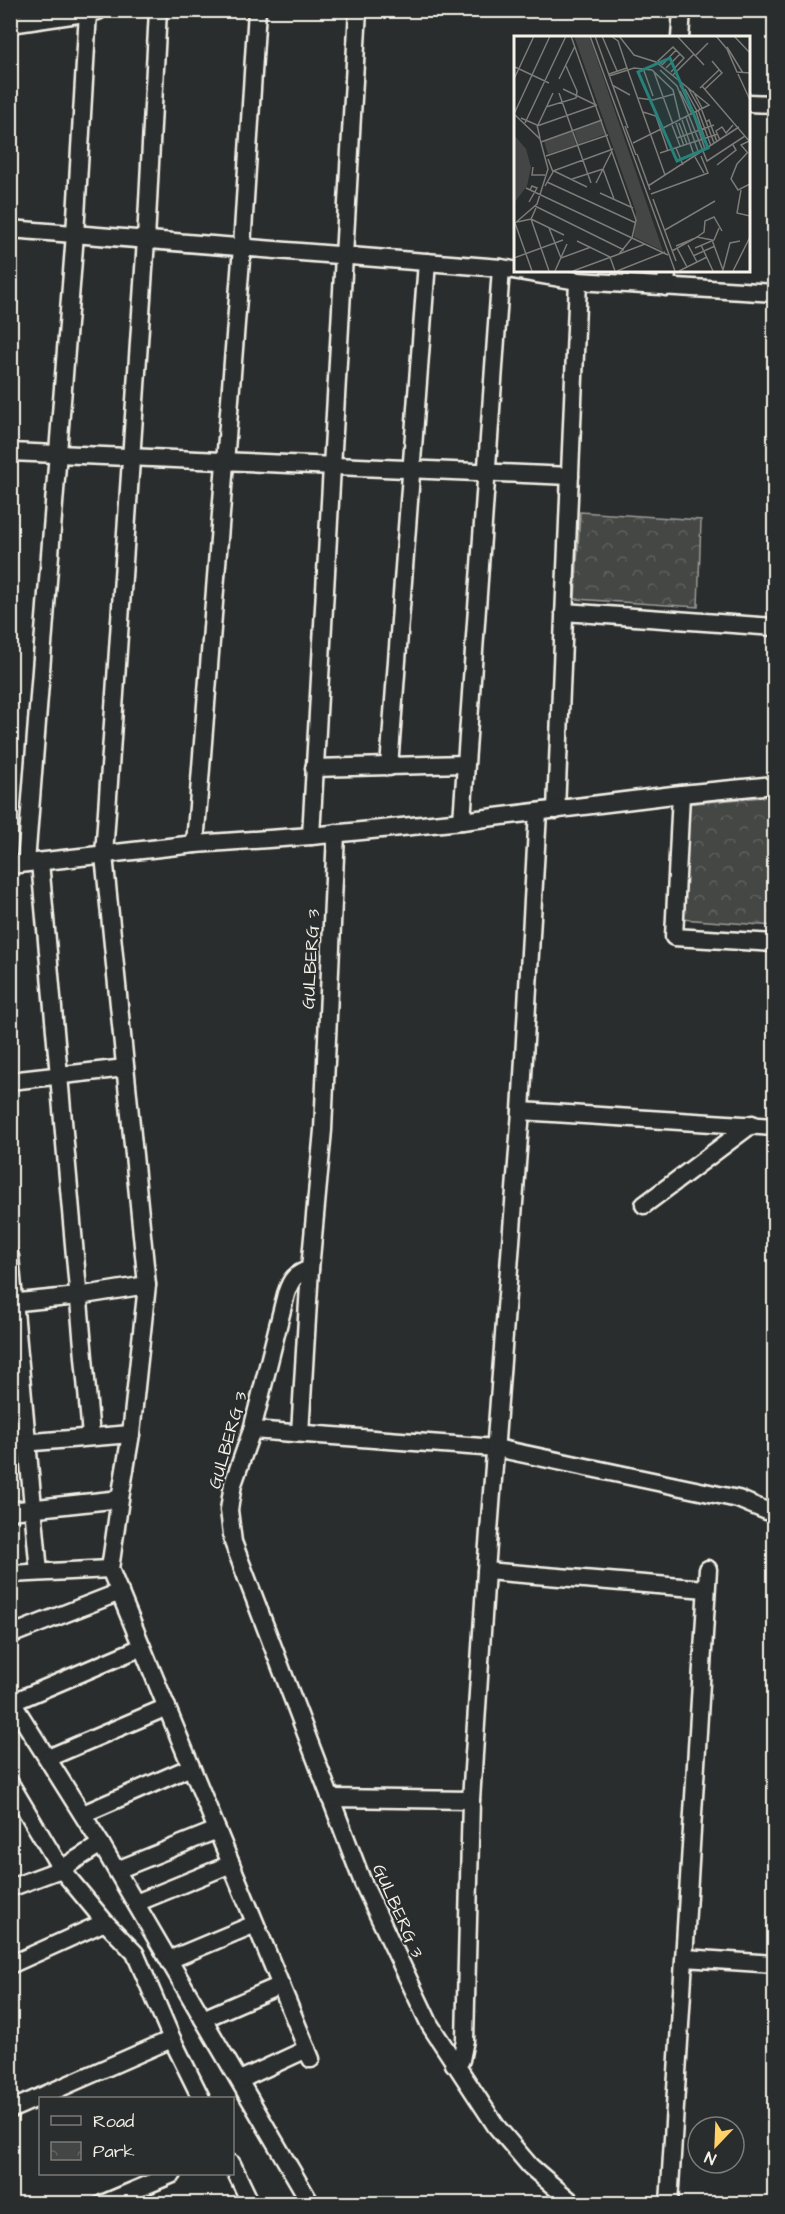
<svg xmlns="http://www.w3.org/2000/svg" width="785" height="2214" font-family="'Architects Daughter',sans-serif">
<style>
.park{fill:url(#park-crowns);stroke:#9c9c96;stroke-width:1.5}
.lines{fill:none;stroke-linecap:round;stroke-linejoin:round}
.minor-casing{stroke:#f4f1e8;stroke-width:21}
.minor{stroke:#2a2d2e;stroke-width:16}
.labels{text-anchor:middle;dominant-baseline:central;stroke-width:4.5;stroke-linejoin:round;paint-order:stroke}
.street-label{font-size:18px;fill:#f4f1e8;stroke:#2a2d2e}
.inset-road{fill:none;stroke:#7b7b78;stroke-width:1.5}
.view{fill:#26827a;fill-opacity:0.15;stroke:#26827a;stroke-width:3}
.inset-edge{fill:none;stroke:#f4f1e8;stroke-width:3}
</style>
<defs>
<pattern id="park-crowns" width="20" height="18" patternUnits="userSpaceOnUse" patternTransform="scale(1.5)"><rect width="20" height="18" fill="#444645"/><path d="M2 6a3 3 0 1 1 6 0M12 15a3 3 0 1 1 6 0" fill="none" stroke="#606160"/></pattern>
</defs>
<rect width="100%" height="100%" fill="#2a2d2e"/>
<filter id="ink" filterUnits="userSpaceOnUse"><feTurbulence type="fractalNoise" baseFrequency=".0167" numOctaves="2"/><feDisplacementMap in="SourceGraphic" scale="12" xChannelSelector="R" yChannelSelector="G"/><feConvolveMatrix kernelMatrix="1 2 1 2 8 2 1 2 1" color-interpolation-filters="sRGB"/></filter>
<g filter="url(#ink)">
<g class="park">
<polygon points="580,512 701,520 698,607 575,599"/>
<polygon points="774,796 774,926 682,919 685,804"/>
</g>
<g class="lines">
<defs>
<g id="minor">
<polyline points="158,10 146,240 104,855 147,1285 131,1434 120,1499 110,1569 311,2059"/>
<polyline points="11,24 98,11"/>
<polyline points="680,38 682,10"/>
<polyline points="748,103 774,104"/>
<polyline points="10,229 501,268 578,281 774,293"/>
<polyline points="666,287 667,270"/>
<polyline points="10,452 570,476"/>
<polyline points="564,612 774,627"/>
<polyline points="389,767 427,262"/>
<polyline points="314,768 465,764"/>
<polyline points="681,794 674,937 774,943"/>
<polyline points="556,810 578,281"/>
<polyline points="462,821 501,268"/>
<path d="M336,833L323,1130L310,1269C295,1274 291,1279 286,1294L252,1430L233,1484L229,1510L233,1542L363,1883L430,2025L496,2126L530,2166L574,2204"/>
<polyline points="311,836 358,10"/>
<polyline points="195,844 242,247 257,10"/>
<polyline points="40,862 91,1436"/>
<polyline points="26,863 75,234 88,12"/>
<polyline points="10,865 195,844 311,836 462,821 681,794 774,785"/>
<polyline points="10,1081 125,1068"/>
<polyline points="521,1111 774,1127"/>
<polyline points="644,1205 752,1124"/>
<polyline points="10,1256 39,1572"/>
<polyline points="10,1303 78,1296 147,1285"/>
<polyline points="252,1430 496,1448 738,1499 774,1514"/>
<polyline points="300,1433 310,1269"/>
<polyline points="10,1444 131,1434"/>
<polyline points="10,1511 120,1499"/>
<polyline points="486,1571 706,1589"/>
<polyline points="10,1574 110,1569"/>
<polyline points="10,1635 120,1592"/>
<polyline points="10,1699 101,1844 311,2204"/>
<polyline points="13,1702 142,1647"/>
<polyline points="48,1758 167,1707"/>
<polyline points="10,1783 61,1869 105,1922 135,1953 172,2039 201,2098"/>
<polyline points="330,1798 471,1800"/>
<polyline points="83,1814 191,1767"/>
<polyline points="117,1870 217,1830"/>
<polyline points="10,1888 61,1869 101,1844"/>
<polyline points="136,1903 231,1864"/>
<polyline points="685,1958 774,1964"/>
<polyline points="169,1960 255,1924"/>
<polyline points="10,1965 105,1922"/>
<polyline points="203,2019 281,1985"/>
<polyline points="454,2064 461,2060 465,2040 471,1800 486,1571 521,1111 538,812"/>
<polyline points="240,2080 307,2049"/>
<polyline points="10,2110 172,2039"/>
<polyline points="232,2164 251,2204"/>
<polyline points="102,2204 173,2174"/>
<polyline points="669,2204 708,1569"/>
</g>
</defs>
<use href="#minor" class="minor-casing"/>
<use href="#minor" class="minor"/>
</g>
</g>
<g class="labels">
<g class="street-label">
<text transform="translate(311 959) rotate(-87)">GULBERG 3</text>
<text transform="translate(228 1440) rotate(-74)">GULBERG 3</text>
<text transform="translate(398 1911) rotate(66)">GULBERG 3</text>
</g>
</g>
<g transform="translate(514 36)">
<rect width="236" height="236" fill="#2a2d2e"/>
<path d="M60,0H75L149,215L120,201L122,176ZM87,84L92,98L64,108L60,94ZM58,95L62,109L34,118L30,105ZM0,99L12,113L17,131L13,150L0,167Z" fill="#444645"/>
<path class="inset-road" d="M57,0L122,184L118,202L105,218L59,235M76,0L161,235M81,0L114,92M88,0L103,35M105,0L120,19L142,26L195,69L119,107M163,0L190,29M202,0L213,13L223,36L236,37M220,0L236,17M213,11L229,37M181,20L194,7M149,28L162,14M149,29L144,25L159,11L170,22L157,36M1,31L35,47M113,32L151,139M129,32L139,60M152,32L166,18M146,34L163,50L193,125L231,100M140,36L159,88M95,38L113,32L104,5L97,0M224,38L236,64M159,39L180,18M95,40L120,32L138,34L159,54L166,83M0,43L20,0M45,43L61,10M98,49L116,59M166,49L180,76M188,50L236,106M174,52L186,73M186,52L205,34M49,53L82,69M171,53L183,75M191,53L208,37L198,25M166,55L178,78M179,55L188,72M45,57L77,147M124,62L139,64L160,58M32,71L62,62L63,55L52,30M187,72L200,107M184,74L197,110M129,76L142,80L154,115M182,76L194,112M179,77L191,113M0,78L36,0M172,81L185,118M7,82L23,89L26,102M168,84L180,119M192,86L195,84L203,106M11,87L52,0M162,87L170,110M165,87L173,108M24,89L39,57M158,89L166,110M23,90L83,69M111,90L122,119M163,102L200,89M206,104L202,95L208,91L212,97L219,89M27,106L88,84M162,112L169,129M233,116L227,109L235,105M234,116L223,128L217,143L224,154L236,148M146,117L204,98M123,118L136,154M32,120L94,99M181,121L190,137M203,129L222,114L219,109M19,131L18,139H31M39,135L99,113M40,135L73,151M58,143L89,133L100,163M33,146L122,187M82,147L98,115M31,150L39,136L34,123M134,150L225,91M12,152L154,219M227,154L223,177L236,180M86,157L119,172M137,158L194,137L187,120M139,163L162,225M15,166L23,152L18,150L16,154M21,170L110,214M17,183L35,235M17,183L50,199M3,186L17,183L22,172M1,187L18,235M0,188L23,168L34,133L26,103L1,79M35,192L47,222L77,211M151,194L201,165M183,201L190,196L191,185L200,181L208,195M63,205L96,221L101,235M174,209L183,226M187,209L199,235M162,210L179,203M163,212L173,231M181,212L200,204L205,192M158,215L183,201L198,204L209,234L216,207L226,205M105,218L131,208M179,220L201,210M0,222L49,204M41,235L53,208M103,235L151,216M165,235L193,221M219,235L236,201"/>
<path class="view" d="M156,22L194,112L163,125L124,36Z"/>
<rect width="236" height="236" class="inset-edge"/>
</g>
<rect width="785" height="2214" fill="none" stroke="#2a2d2e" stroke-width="36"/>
<rect x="18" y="18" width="749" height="2178" fill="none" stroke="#f4f1e8" stroke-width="2" filter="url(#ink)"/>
<rect x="39" y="2097" width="195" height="78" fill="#2a2d2e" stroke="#7b7b78" stroke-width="1.5"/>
<rect x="51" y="2116" width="30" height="9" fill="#2a2d2e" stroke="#7b7b78" stroke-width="1.5"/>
<text x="93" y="2127" font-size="18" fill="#f4f1e8">Road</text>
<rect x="51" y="2142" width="30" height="18" fill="url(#park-crowns)" stroke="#7b7b78" stroke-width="1.5"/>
<text x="93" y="2157" font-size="18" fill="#f4f1e8">Park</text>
<g transform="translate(716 2145) rotate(203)"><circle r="28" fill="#2a2d2e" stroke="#7b7b78" stroke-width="1.5"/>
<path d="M0-4.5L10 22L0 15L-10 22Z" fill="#ffd166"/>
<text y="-9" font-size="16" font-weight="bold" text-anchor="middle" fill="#f4f1e8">N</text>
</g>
</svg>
